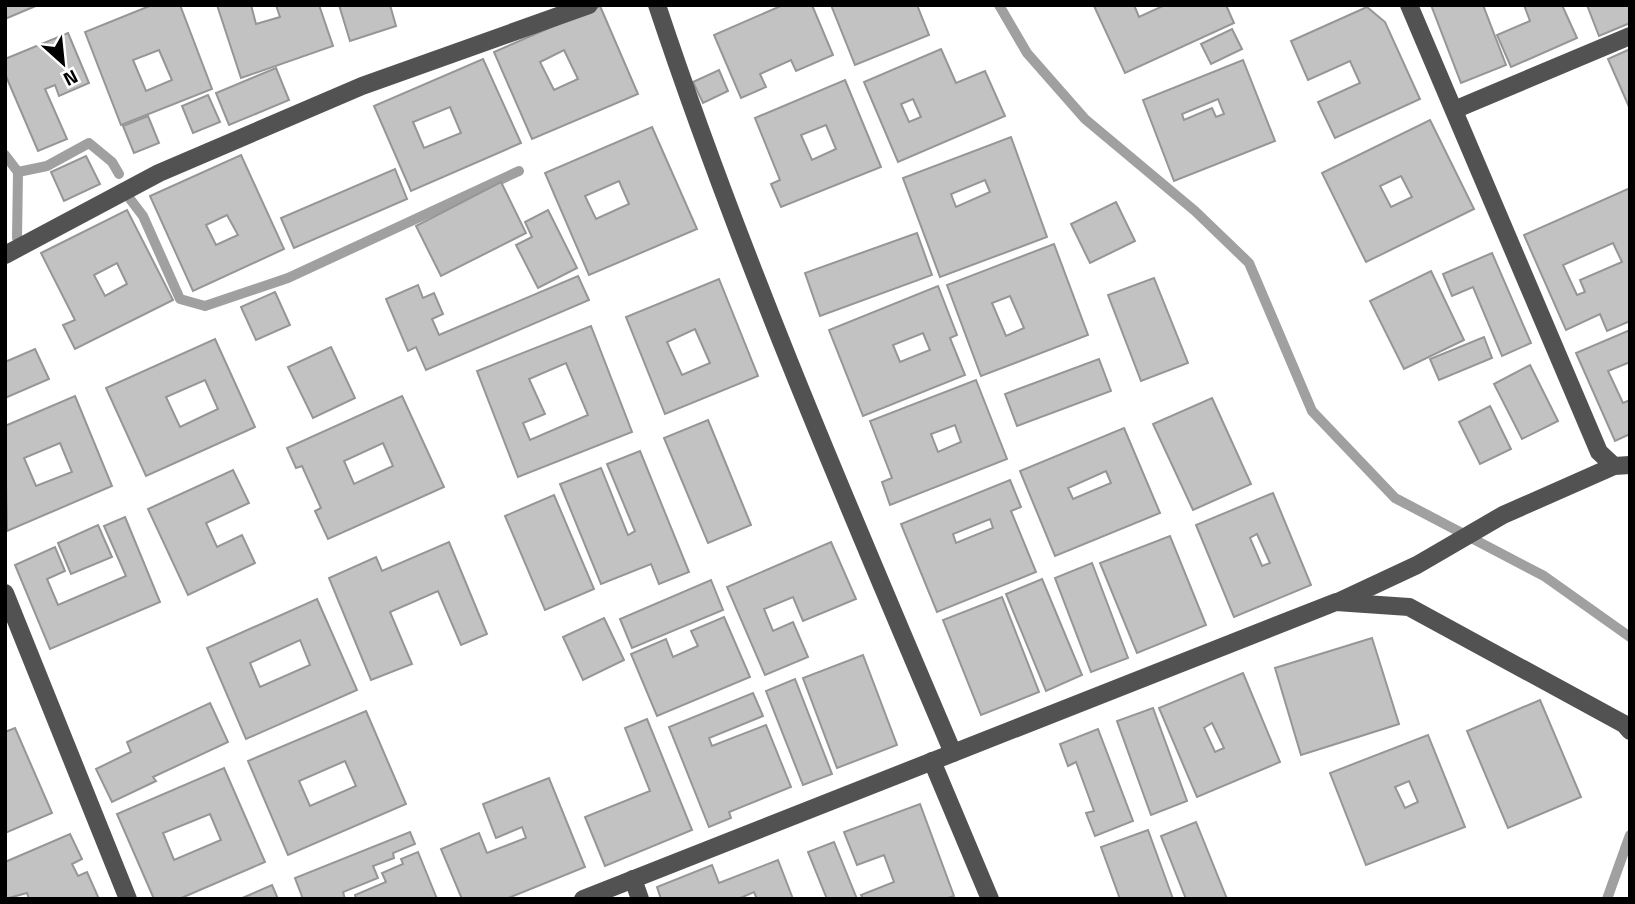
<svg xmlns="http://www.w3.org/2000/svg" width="1635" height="904" font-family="'Titillium Web',sans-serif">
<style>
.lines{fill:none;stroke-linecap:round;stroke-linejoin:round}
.stream{stroke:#a0a0a0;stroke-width:10}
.building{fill:#c2c2c2;stroke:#969696;stroke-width:2;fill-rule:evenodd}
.minor{stroke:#525252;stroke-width:18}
</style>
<rect width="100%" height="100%" fill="#fff"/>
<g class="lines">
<g class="stream">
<polyline points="999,5 1027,53 1085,119 1195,211 1249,263 1312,411 1395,498 1544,576 1630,637"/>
<polyline points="5,155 18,172 17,238"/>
<polyline points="18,172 47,166 89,143 112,162 119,174"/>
<polyline points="127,195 143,216 180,299 205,306 288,278 519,171"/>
<polyline points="1607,899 1630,835"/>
</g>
</g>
<g class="building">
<polygon points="5,5 38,5 5,19"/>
<path d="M152,5H180L212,89L121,125L85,32ZM159,50L172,80L146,91L133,60Z"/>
<polygon points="217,5 251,5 256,24 280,17 276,5 319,5 333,46 241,78"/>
<polygon points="339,5 390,5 396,26 350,41"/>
<polygon points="783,5 812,5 833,55 796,71 791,60 760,74 766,87 741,98 714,35"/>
<polygon points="831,5 917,5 929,35 855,65"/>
<polygon points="1134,5 1139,17 1165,5 1226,5 1234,23 1125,73 1094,6"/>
<polygon points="1431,5 1483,5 1506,65 1461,83"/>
<polygon points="1524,5 1562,5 1577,38 1511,67 1497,35 1530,21"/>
<polygon points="1587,5 1630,5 1630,23 1599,36"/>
<path d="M600,6L638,94L532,139L494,52ZM564,50L578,79L554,90L540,62Z"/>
<polygon points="1367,7 1385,22 1420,99 1335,138 1318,102 1360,83 1350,61 1308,80 1291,41"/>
<polygon points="1232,29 1242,49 1211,64 1201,44"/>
<polygon points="68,33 89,83 59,96 55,85 45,89 67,139 38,151 5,74 5,59"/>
<path d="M941,49L956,83L985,71L1005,116L898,162L864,82ZM913,99L921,117L909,122L901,104Z"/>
<polygon points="1630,49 1630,109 1608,59"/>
<path d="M483,59L521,143L411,191L374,106ZM450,107L461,133L424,148L413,122Z"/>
<path d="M1243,60L1275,141L1174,181L1143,100ZM1218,99L1224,114L1216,117L1212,108L1184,120L1182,114Z"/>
<polygon points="276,68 289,100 229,125 216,93"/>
<polygon points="719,70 728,91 703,103 693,82"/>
<path d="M845,80L881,167L781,207L771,184L780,180L755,118ZM826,125L836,149L812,160L801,135Z"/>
<polygon points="208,95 220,122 193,133 182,106"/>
<polygon points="148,116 159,143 134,153 123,126"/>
<path d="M1430,120L1474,209L1366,262L1322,173ZM1401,176L1412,197L1391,207L1380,186Z"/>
<path d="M652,127L697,229L589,275L545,173ZM619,181L629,204L596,219L585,196Z"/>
<path d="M1011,137L1047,237L940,277L903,178ZM985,180L990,192L956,207L951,194Z"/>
<path d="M241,155L284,249L193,291L150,196ZM227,215L238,235L216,245L206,225Z"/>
<polygon points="86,156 100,184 64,201 51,172"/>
<polygon points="395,169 407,199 294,248 281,218"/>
<polygon points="501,182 526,233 441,276 416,226"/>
<path d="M1630,188V321L1607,331L1600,314L1566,330L1524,235ZM1613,243L1622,262L1580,280L1585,292L1577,295L1563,265Z"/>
<polygon points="1116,202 1135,241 1090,263 1071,224"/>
<path d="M127,210L173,300L75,349L63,325L75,320L41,253ZM117,263L127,284L105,296L94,275Z"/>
<polygon points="548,210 577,268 538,288 516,245 532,237 525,222"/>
<polygon points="917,233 932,275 820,316 805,273"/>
<path d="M1054,244L1088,335L981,376L947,285ZM1010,296L1024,328L1006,336L992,303Z"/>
<polygon points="1492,253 1531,343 1502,356 1473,287 1452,296 1443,274"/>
<polygon points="1431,271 1464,340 1404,369 1370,301"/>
<polygon points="578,276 589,300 426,370 416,347 408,351 386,299 418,285 423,298 434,293 443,314 432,319 439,335"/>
<polygon points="1154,278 1188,363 1141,381 1108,295"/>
<path d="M719,279L758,376L665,414L626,317ZM695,329L710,363L682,375L667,342Z"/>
<path d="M938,286L957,335L950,338L965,375L863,416L829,330ZM923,333L930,350L900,362L893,345Z"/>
<polygon points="275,292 290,325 256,340 241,307"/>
<path d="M591,326L632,432L518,477L477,371ZM566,363L588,415L530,440L523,423L545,414L529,379Z"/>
<polygon points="1630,330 1630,362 1608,371 1623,403 1630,400 1630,434 1615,441 1576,353"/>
<polygon points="1484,337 1492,358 1439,380 1430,359"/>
<path d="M215,339L255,427L146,476L106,388ZM205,380L218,409L180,427L166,397Z"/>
<polygon points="331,347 355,398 313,418 288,367"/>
<polygon points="35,349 49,379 5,398 5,362"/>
<polygon points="1099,359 1111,391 1017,426 1005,394"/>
<polygon points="1530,365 1558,421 1522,439 1494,384"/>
<path d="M976,380L1007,459L890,505L882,482L892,478L870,421ZM955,425L961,442L938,452L931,434Z"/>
<path d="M75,396L112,486L7,531L5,426ZM60,443L72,472L36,486L24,458Z"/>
<path d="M402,396L444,487L328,539L315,511L321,508L302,466L296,468L287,448ZM383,443L393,466L354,484L344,461Z"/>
<polygon points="1212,398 1251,484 1193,510 1153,424"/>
<polygon points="1490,406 1511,449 1480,464 1459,422"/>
<polygon points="708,420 751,525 708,543 664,438"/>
<path d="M1124,428L1160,513L1055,556L1020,471ZM1106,471L1111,483L1073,499L1068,488Z"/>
<polygon points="640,451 689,572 659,584 651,564 601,584 560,484 601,468 628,535 635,531 607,464"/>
<polygon points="233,470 249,503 206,523 217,547 242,535 255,563 188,595 148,509"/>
<path d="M1010,480L1021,507L1011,511L1036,572L937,612L901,524ZM990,519L993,528L956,543L953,534Z"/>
<path d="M1273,493L1311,585L1234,617L1196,525ZM1257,534L1270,563L1262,566L1250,538Z"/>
<polygon points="554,495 594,589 545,610 505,516"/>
<polygon points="125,517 160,602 50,649 15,565 55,547 65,571 47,579 58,605 126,576 104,526"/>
<polygon points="98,525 112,557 71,574 58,543"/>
<polygon points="1170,536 1206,625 1137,653 1100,563"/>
<polygon points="449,542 487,634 461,645 438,591 390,612 412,664 371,680 329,578 376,557 382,571"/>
<polygon points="831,542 856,599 803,621 793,597 764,609 773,631 793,622 808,657 765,675 727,587"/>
<polygon points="1092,563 1128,658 1091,672 1055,578"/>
<polygon points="1042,579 1082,675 1046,691 1006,594"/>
<polygon points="711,580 723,610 632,648 620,619"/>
<polygon points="1002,597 1039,692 981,715 943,620"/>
<path d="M317,599L357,690L246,739L207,648ZM300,640L310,665L260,687L250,663Z"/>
<polygon points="724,617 750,677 657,716 631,654 666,639 673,657 698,646 691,631"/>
<polygon points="604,618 624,660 583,680 563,637"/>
<polygon points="1372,638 1399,724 1301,755 1275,668"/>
<polygon points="863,655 897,745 837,768 803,678"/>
<path d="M1243,673L1280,762L1197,797L1159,708ZM1212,723L1224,748L1215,752L1204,728Z"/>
<polygon points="795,679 832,774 803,785 766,691"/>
<polygon points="753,693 763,716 709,738 712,746 766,725 791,787 729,812 731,818 709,827 669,727"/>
<polygon points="1540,700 1581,797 1508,828 1467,731"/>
<polygon points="210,703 228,742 153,777 156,781 112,802 96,769 131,752 127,742"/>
<polygon points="1153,708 1187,801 1151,815 1117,721"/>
<path d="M366,711L406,804L288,855L248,761ZM345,761L356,786L310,806L299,781Z"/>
<polygon points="647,719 692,830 605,866 585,817 650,791 625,728"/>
<polygon points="15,728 52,813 5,833 5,732"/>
<polygon points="1098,729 1133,821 1095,836 1086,813 1094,811 1076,762 1068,766 1060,744"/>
<path d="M1428,735L1465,827L1366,865L1330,773ZM1409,781L1418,802L1405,808L1395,787Z"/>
<path d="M224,768L265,862L179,899H154L117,814ZM210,814L221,840L174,860L163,833Z"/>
<polygon points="549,778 585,867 506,899 462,899 441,849 479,833 487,853 526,838 522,827 496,838 483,804"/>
<polygon points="920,804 954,896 945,899 863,899 861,895 894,882 884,855 857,865 844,832"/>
<polygon points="1196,822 1227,899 1186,899 1161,836"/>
<polygon points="1148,830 1173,899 1120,899 1101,847"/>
<polygon points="410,832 415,844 393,853 394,858 373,866 378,878 343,892 345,899 303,899 295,878"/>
<polygon points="70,834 82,859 72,864 78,876 87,872 99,899 29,899 27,893 5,899 5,862"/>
<polygon points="834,842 857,899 827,899 808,852"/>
<polygon points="418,852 437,899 356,899 355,895 386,882 382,873 403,864 401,859"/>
<polygon points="778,860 793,899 757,899 754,892 738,899 661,899 657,887 712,865 719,883"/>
<polygon points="272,885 278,899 240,899"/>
</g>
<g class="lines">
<g class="minor">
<path d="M657,5C742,260 848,506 953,753"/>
<polyline points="1409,5 1599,452 1614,466"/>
<polyline points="1454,110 1630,36"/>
<polyline points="5,255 159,173 362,86 589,5"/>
<polyline points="5,593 128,899"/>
<polyline points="1340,601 1417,565 1503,515 1614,466 1630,465"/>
<polyline points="932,761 990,899"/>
<polyline points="633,879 640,899"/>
<polyline points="583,899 1336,602 1409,607 1624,724 1630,731"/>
</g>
</g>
<rect width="1635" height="904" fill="none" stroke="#000000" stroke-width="14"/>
<g transform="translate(63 63) rotate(153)" stroke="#ffffff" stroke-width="5" paint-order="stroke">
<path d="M0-5L12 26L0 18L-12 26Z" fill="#000000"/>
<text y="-10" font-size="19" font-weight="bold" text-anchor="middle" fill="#000000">N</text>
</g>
</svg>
